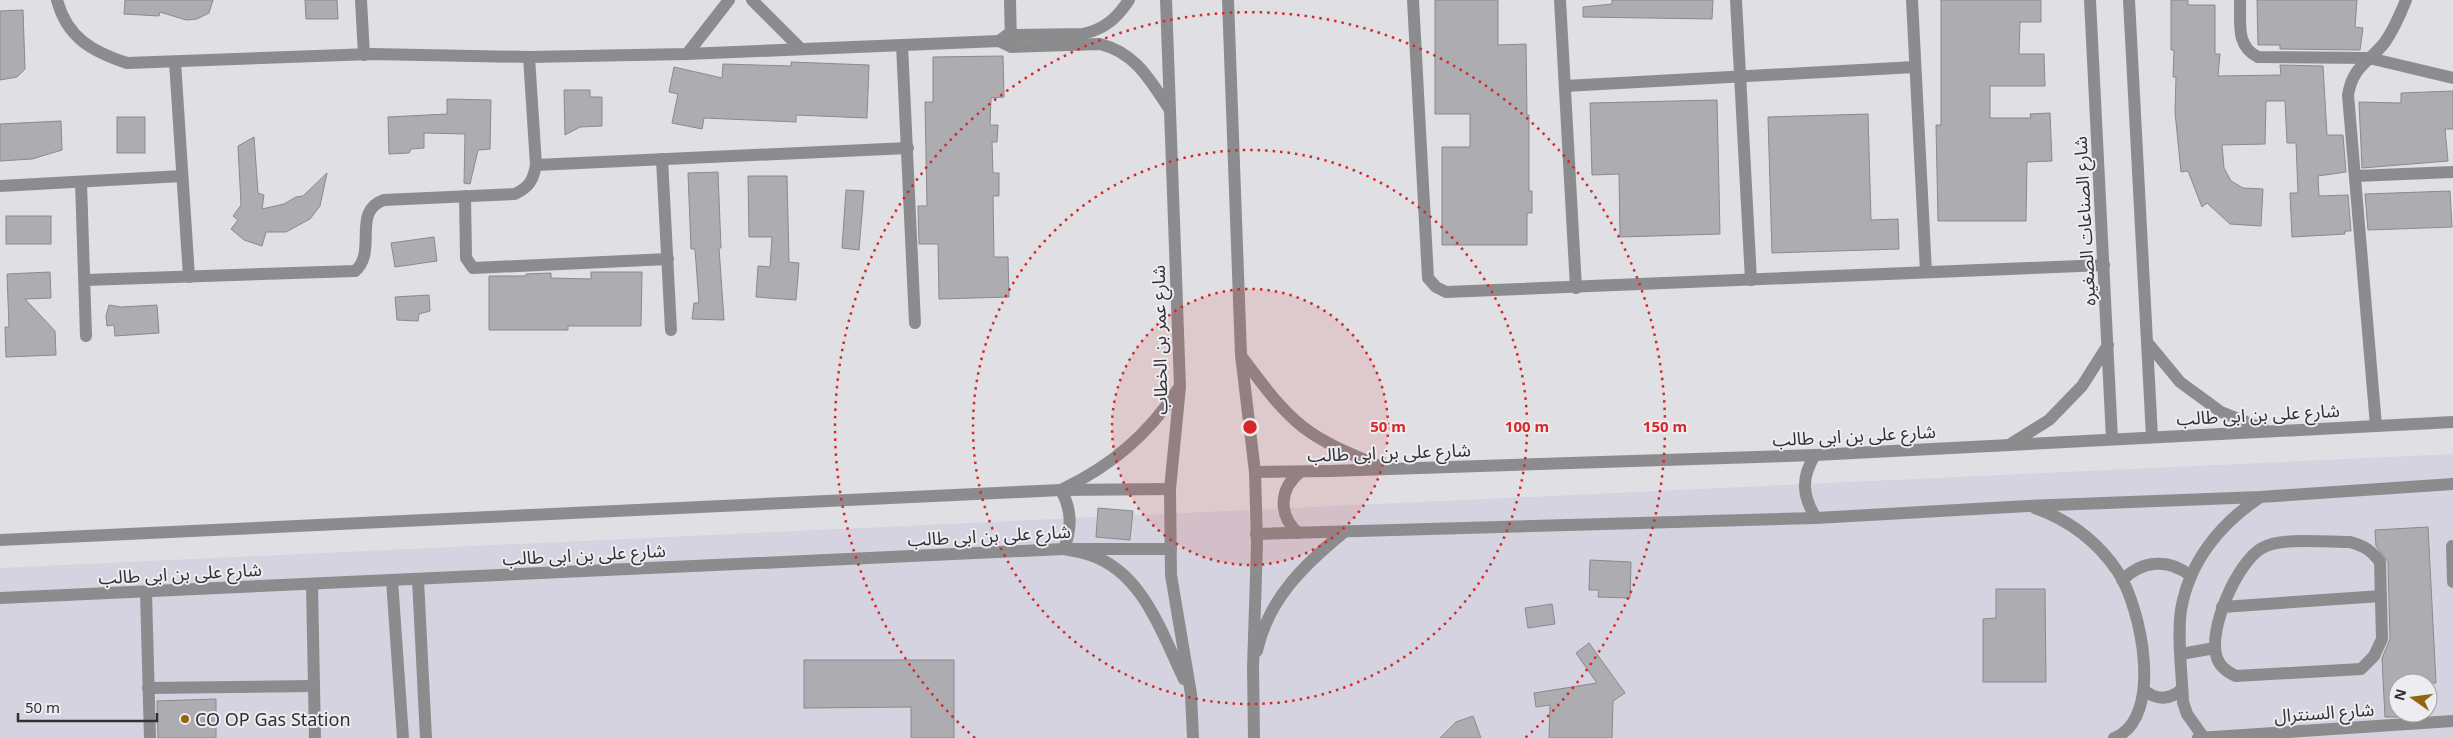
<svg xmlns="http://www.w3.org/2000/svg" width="2453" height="738" font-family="'Noto Sans','Noto Sans Arabic',sans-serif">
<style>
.built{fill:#d4d3df;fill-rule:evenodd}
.building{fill:#adacb0;stroke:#8a898d}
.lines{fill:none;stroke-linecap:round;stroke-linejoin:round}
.minor{stroke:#8c8c8e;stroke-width:12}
.ring{fill:none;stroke:#d62828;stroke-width:2.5;stroke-dasharray:2.5 5}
.poi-dot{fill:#926610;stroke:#ededf1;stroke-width:2}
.labels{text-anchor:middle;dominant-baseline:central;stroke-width:4;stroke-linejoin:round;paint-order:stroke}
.street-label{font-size:18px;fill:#303032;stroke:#ededf1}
.poi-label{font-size:18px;fill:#303032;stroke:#ededf1;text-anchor:start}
.centre{fill:#d62828;stroke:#ededf1;stroke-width:2.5}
.ring-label{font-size:15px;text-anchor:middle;font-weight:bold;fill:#d62828;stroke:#ededf1;stroke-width:4;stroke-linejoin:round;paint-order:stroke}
</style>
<rect width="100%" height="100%" fill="#e0e0e4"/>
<path class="built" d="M2453,454V738H0V568ZM2398,683H2428V713H2398Z"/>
<g class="building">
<polygon points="125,0 213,0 209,13 197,19 186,20 160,12 159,16 124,14"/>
<polygon points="305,0 337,0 338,19 306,19"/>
<polygon points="1435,0 1498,0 1498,45 1526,44 1527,115 1529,115 1529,191 1532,191 1532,213 1527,213 1527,245 1442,245 1442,147 1470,147 1470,114 1435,114"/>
<polygon points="1612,0 1713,0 1712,19 1583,17 1583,7 1612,4"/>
<polygon points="1941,0 2041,0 2041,22 2020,22 2019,54 2044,54 2045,86 1990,86 1990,118 2031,118 2030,114 2050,113 2052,161 2027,162 2026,221 1938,221 1936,125 1941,125"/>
<polygon points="2171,0 2188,0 2188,5 2215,5 2215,54 2220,54 2218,76 2281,75 2280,65 2323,66 2327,135 2343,135 2346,172 2318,176 2319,196 2348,195 2351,231 2345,231 2345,234 2292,237 2290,193 2298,193 2296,143 2287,143 2285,101 2266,101 2265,144 2222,145 2224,168 2231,181 2243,188 2263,189 2261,226 2230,224 2207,203 2202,207 2188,171 2181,172 2175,112 2176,77 2173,77 2174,50 2171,50"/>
<polygon points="2257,0 2357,0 2355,27 2363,28 2360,50 2280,49 2280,45 2258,45"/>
<polygon points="23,10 25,69 17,77 0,80 0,11"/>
<polygon points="1003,56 1004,97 991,98 990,125 998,125 997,142 992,142 993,173 999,173 999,196 993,196 994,257 1008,257 1009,297 939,299 938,244 919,244 918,206 927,206 925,102 933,102 933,57"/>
<polygon points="791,62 869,65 867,118 796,115 796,122 704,118 702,129 672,123 678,94 669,92 674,67 722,78 723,64 791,66"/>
<polygon points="564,90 590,90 590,97 602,97 602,126 580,127 565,135"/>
<polygon points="2453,91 2453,129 2445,129 2448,161 2362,168 2359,102 2401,103 2401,93"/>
<polygon points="447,99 491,100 490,149 478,150 470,184 464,183 465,134 424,133 424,148 411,149 409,153 389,154 388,117 447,114"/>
<polygon points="1717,100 1720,234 1620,237 1619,174 1592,175 1590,103"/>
<polygon points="1868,114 1871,220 1898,219 1899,249 1772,253 1768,117"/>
<rect x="117" y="117" width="28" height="36"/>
<polygon points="61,121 62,150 32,159 0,161 0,124"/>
<polygon points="254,137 258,193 264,195 262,209 284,204 296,197 303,196 327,173 320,206 310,219 286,232 266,232 262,246 244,240 231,229 238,220 233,216 241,205 238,146"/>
<polygon points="718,172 721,248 719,248 724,320 692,319 694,303 699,303 695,249 691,249 688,173"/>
<polygon points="748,176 787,176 789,262 799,263 796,300 756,297 758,266 770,267 772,237 749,237"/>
<polygon points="846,190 864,191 859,250 842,248"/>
<polygon points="2450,191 2452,227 2368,230 2365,194"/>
<rect x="6" y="216" width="45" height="28"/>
<polygon points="434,237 437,261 395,267 391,243"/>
<polygon points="50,272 51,298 25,299 55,331 56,355 6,357 5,327 9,327 7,274"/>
<polygon points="591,272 642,272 641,326 568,326 568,330 489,330 489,276 526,276 526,274 551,273 551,278 591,279"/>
<polygon points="429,295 430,311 419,314 418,321 397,320 395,297"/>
<polygon points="109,305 121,307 157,305 159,333 115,336 114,325 107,326 106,316"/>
<polygon points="1098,508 1133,511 1130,540 1096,537"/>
<polygon points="2428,527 2436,683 2398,683 2398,717 2385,717 2382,658 2390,639 2388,562 2376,546 2375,530"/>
<polygon points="1590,560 1631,562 1630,598 1598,597 1599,590 1589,590"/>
<polygon points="1996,589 2045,589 2046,682 1983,682 1983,619 1996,618"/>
<polygon points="1552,604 1555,624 1528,628 1525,608"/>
<polygon points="1589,643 1625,693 1613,701 1612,738 1549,738 1550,705 1536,707 1534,693 1597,683 1576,653"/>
<polygon points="804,660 954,660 954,738 911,738 911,707 804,708"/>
<polygon points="216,699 216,738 158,738 157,701"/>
<polygon points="1473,716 1481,738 1440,738 1456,722"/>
</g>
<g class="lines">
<g class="minor">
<path d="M57,0C67,38 93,52 127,63L371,54L529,57L687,54L999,41L1011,47L1100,44C1136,53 1150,80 1170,110"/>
<polyline points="361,0 364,55"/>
<polyline points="752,0 801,49"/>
<polyline points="1010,0 1011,42"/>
<polyline points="1166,0 1180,387 1170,489 1171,575 1191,694 1193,738"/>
<polyline points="1228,0 1241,355 1255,472 1257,544 1253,668 1254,738"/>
<polyline points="1413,0 1428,278 1436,287 1446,292 2104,265"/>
<polyline points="1560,0 1576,288"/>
<polyline points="1736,0 1751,280"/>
<polyline points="1912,0 1926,272"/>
<polyline points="2090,0 2112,439"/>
<polyline points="2129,0 2152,437"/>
<path d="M2240,0C2241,22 2235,46 2258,57L2369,58L2453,78"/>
<path d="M999,41L1007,35L1083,34C1105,29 1117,18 1129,0"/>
<polyline points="902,45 915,323"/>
<polyline points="687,54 729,0"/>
<polyline points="175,62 189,277"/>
<polyline points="1565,86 1915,67"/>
<polyline points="662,159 671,330"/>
<polyline points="536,165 908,148"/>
<polyline points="2355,176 2453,172"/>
<polyline points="81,182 86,336"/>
<polyline points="0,186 182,176"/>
<polyline points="465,196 466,258 473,268 668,259"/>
<path d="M85,280L355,271C378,252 351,211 384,200L515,194C529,187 533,181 536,165L529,57"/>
<polyline points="2147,342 2180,382 2221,412 2264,429"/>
<path d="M1242,357C1260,381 1279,408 1303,427C1326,445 1356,456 1382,467"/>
<path d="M1178,389C1148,435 1111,466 1061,490C1072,510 1072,528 1064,549C1072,551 1081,552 1090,555C1143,572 1162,634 1184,679"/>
<path d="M2376,426L2348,95C2353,65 2369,63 2385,42C2394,29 2400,15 2406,0"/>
<polyline points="2009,445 2049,420 2082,386 2108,345"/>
<path d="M1815,455C1801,477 1802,496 1816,518"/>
<polyline points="1255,472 1329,471 1815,455 2453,422"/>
<path d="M2035,508C2069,520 2098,542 2118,572C2141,607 2165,718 2114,738"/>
<path d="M1298,533C1278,515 1279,489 1300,472"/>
<polyline points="1256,534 1816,518 2028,506 2260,497 2453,484"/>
<polyline points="0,540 1061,490 1170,489"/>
<path d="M2350,542C2364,546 2371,550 2380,562L2382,639L2374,656L2361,669L2236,676C2227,672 2220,667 2217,658C2207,631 2237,562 2262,548C2282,537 2326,542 2350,542Z"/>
<polyline points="2452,546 2453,582"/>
<polyline points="392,580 403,738"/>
<polyline points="418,580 426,738"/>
<path d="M2122,580C2143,560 2169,558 2191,576"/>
<polyline points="312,584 315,738"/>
<polyline points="146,592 150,738"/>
<polyline points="0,598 1064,549 1171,549"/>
<polyline points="2222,607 2381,596"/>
<path d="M1257,651C1268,599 1305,564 1344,532"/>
<polyline points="2181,654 2215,648"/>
<polyline points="148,688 314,686"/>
<path d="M2144,690C2157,701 2170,700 2182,689"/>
<polyline points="2198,738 2453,721"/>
<path d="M2204,738L2187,714L2183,702C2182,673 2177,639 2181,610C2189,562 2220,524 2259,498"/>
</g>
</g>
<circle cx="1250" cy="427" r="138" fill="#d62828" fill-opacity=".12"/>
<g class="ring">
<circle cx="1250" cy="427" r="138"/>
<circle cx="1250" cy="427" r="277"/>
<path d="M975 738A415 415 0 1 1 1525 738"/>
</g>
<circle class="poi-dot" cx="185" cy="719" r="5"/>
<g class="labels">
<g class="street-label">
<text transform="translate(2084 221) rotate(-93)">شارع الصناعات الصغيره</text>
<text transform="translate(1159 340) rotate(-91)">شارع عمر بن الخطاب</text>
<text transform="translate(2258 414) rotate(-3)">شارع على بن ابى طالب</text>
<text transform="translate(1854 435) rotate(-3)">شارع على بن ابى طالب</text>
<text transform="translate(1389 452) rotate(-2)">شارع على بن ابى طالب</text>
<text transform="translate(989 535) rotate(-3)">شارع على بن ابى طالب</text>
<text transform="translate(584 554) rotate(-3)">شارع على بن ابى طالب</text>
<text transform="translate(180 573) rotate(-3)">شارع على بن ابى طالب</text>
<text transform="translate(2324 712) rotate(-4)">شارع السنترال</text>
</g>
<g class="poi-label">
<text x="195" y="719">CO OP Gas Station</text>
</g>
</g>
<circle cx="1250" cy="427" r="8" class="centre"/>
<g class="ring-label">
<text x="1388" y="432">50 m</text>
<text x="1527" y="432">100 m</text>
<text x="1665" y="432">150 m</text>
</g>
<g transform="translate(2413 698) rotate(284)"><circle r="24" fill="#ededf1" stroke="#a1a1a5"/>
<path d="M0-4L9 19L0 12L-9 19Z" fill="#926610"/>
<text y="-8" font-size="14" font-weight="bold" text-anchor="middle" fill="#303032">N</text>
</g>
<path d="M18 713v8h139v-8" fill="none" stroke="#303032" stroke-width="2.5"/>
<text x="25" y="713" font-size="15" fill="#303032" stroke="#ededf1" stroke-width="4" paint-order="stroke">50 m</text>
</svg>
